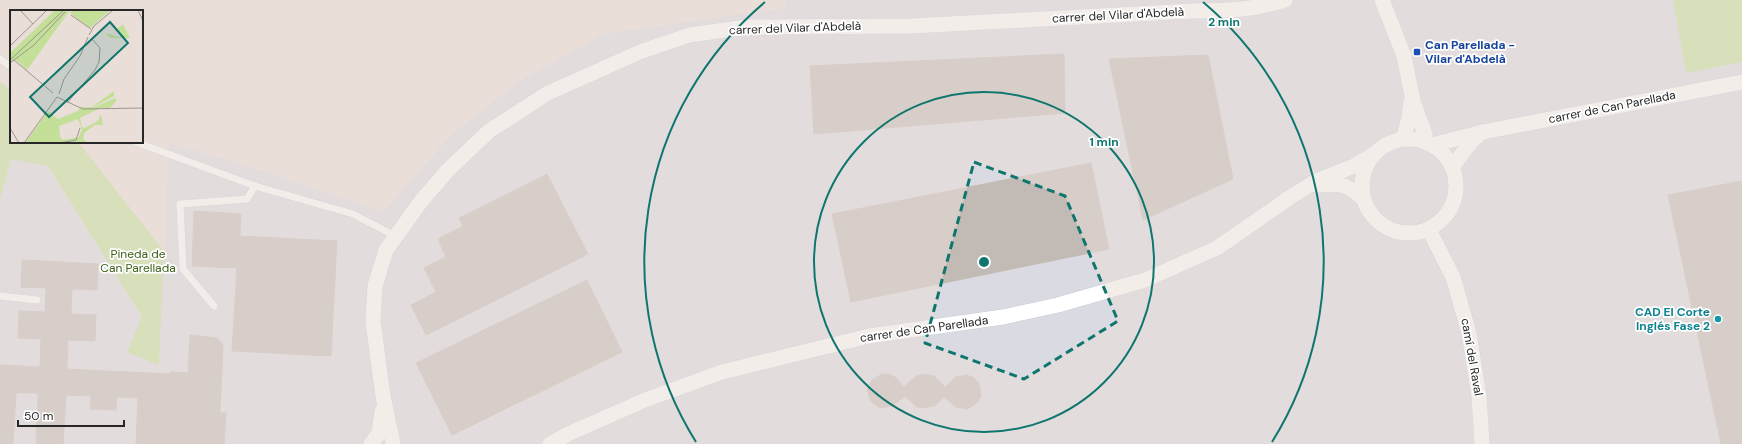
<svg xmlns="http://www.w3.org/2000/svg" width="1742" height="444" font-family="'DM Sans',sans-serif">
<style>
.industrial{fill:#dadae2}
.green{fill:#c4df97}
.building{fill:#c2bab5;stroke:#c5bab3}
.lines{fill:none;stroke-linecap:round;stroke-linejoin:round}
.lane-casing{stroke:#c5ccd5;stroke-width:8}
.street-casing{stroke:#c5ccd5;stroke-width:16}
.lane{stroke:#fff;stroke-width:7}
.street{stroke:#fff;stroke-width:15}
.marked{fill:none;stroke:#0f766e;stroke-width:3;stroke-dasharray:8 5;stroke-linejoin:round}
.ring{fill:none;stroke:#0f766e;stroke-width:2}
.transit-dot{fill:#1a4fb4;stroke:#fff;stroke-width:1.5}
.culture-dot{fill:#0f9aa8;stroke:#fff;stroke-width:1.5}
.labels{text-anchor:middle;dominant-baseline:central;stroke-width:3.5;stroke-linejoin:round;paint-order:stroke}
.street-label{font-size:12px;fill:#272727;stroke:#fff}
.transit-label{font-size:12px;font-weight:bold;fill:#164399;stroke:#fff;text-anchor:start}
.park-label{font-size:12px;fill:#3d611b;stroke:#fff}
.culture-label{font-size:12px;font-weight:bold;fill:#0d838f;stroke:#fff;text-anchor:end}
.inset-road{fill:none;stroke:#9c9592;stroke-width:1}
.view{fill:#0f766e;fill-opacity:0.15;stroke:#0f766e;stroke-width:2}
.inset-edge{fill:none;stroke:#272727;stroke-width:2}
.centre{fill:#0f766e;stroke:#fff;stroke-width:2}
.ring-label{font-size:12px;text-anchor:middle;font-weight:bold;fill:#0f766e;stroke:#fff;stroke-width:3.5;stroke-linejoin:round;paint-order:stroke}
</style>
<rect width="100%" height="100%" fill="#eaded9"/>
<polygon class="industrial" points="785,0 1673,0 1686,73 1742,62 1742,444 0,444 0,199 11,159 47,166 142,317 159,364 169,143 267,172 383,212 452,134 521,80 604,34 785,8"/>
<g class="green">
<polygon points="1673,0 1742,0 1742,62 1686,73"/>
<polygon points="0,82 11,90 11,142 76,142 82,147 164,251 159,365 127,352 142,317 48,166 11,159 0,199"/>
</g>
<g class="building">
<polygon points="1064,54 1065,113 814,134 810,66"/>
<polygon points="1208,55 1233,179 1143,220 1109,59"/>
<polygon points="1091,163 1109,249 851,302 832,214"/>
<polygon points="547,174 588,254 426,335 411,305 436,292 424,268 446,257 438,239 463,226 459,218"/>
<polygon points="1742,181 1742,444 1721,444 1668,195"/>
<polygon points="194,211 241,214 240,236 337,241 331,356 232,351 237,268 192,266"/>
<polygon points="22,260 98,264 97,290 72,289 71,314 96,315 95,341 68,340 67,369 170,374 170,372 188,373 190,335 217,338 223,345 220,413 226,413 224,444 136,444 138,398 117,397 116,410 90,409 91,396 66,395 63,444 36,444 38,393 16,393 13,444 0,444 0,365 40,367 41,339 18,338 19,311 45,312 46,288 21,287"/>
<polygon points="587,280 622,352 452,435 416,363"/>
<polygon points="882,374 889,374 895,377 904,387 915,377 922,374 934,376 945,387 956,377 967,375 974,378 979,383 981,396 977,403 967,409 956,407 944,397 934,406 923,408 917,407 905,396 893,406 880,408 871,401 867,390 872,380"/>
</g>
<g class="lines">
<defs>
<g id="lane">
<polyline points="0,59 11,67"/>
<polyline points="136,142 255,186 353,214 395,236"/>
<polyline points="0,296 37,300"/>
<polyline points="214,306 183,269 180,204 247,199 255,186"/>
</g>
<g id="street">
<polyline points="1382,0 1404,56 1413,101 1425,134 1426,143"/>
<circle cx="1409" cy="186" r="47"/>
<polyline points="1403,139 1409,118 1411,102"/>
<polyline points="1432,145 1483,132 1742,82"/>
<polyline points="1453,166 1471,142 1482,132"/>
<path d="M1316,185C1338,183 1347,183 1363,199"/>
<polyline points="1429,230 1453,277 1469,333 1479,396 1482,444"/>
<path d="M393,443L383,396L373,321L375,286L386,250L422,200L448,170L489,131L548,93L640,52L689,35L747,27L912,26L1192,11C1224,11 1254,10 1285,0"/>
<polyline points="371,444 379,433 382,411"/>
<polyline points="550,444 568,434 645,400 722,372 869,336 1003,317 1058,305 1145,280 1217,248 1289,198 1316,181 1354,166 1374,154"/>
</g>
</defs>
<use href="#lane" class="lane-casing"/>
<use href="#street" class="street-casing"/>
<use href="#lane" class="lane"/>
<use href="#street" class="street"/>
</g>
<path d="M0 0H1742V444H0ZM974,162L1065,196L1118,321L1024,379L925,343Z" fill="#eaded9" fill-opacity=".55" fill-rule="evenodd"/>
<path class="marked" d="M974,162L1065,196L1118,321L1024,379L925,343Z"/>
<g class="ring">
<circle cx="984" cy="262" r="170"/>
<path d="M696 442A340 340 0 0 1 765 2M1203 2A340 340 0 0 1 1272 442"/>
</g>
<rect class="transit-dot" x="1413" y="48" width="8" height="8" rx="2"/>
<circle class="culture-dot" cx="1718" cy="319" r="4"/>
<g class="labels">
<g class="street-label">
<text transform="translate(1118 15) rotate(-3)">carrer del Vilar d'Abdelà</text>
<text transform="translate(795 28) rotate(-2)">carrer del Vilar d'Abdelà</text>
<text transform="translate(1612 107) rotate(-11)">carrer de Can Parellada</text>
<text transform="translate(924 329) rotate(-8)">carrer de Can Parellada</text>
<text transform="translate(1472 357) rotate(80)">camí del Raval</text>
</g>
<g class="transit-label">
<text x="1425" y="45">Can Parellada -<tspan x="1425" dy="14">Vilar d'Abdelà</tspan></text>
</g>
<g class="park-label">
<text x="138" y="254">Pineda de<tspan x="138" dy="14">Can Parellada</tspan></text>
</g>
<g class="culture-label">
<text x="1710" y="312">CAD El Corte<tspan x="1710" dy="14">Inglés Fase 2</tspan></text>
</g>
</g>
<g transform="translate(10 10)">
<rect width="133" height="133" fill="#eaded9"/>
<path d="M45,0H60L17,60L5,49L0,53V43ZM63,0H100L80,18L60,3ZM113,14L120,28H100L96,23L109,27L111,26L107,19ZM104,81V86L76,101L105,88L107,90L100,98H90L70,108L72,117L75,118L88,111L91,104L93,115H85L74,123L73,129L78,133H15L38,101L48,109L68,101L70,97H82ZM68,109L72,119L69,127L53,130L50,127L49,116Z" fill="#c4df97" fill-rule="evenodd"/>
<path class="inset-road" d="M10,0L23,14M128,0L133,11M61,5L81,19M79,25L84,16L103,0M0,36L37,0M0,50L54,0M4,50L43,83M0,53L24,35L55,2M49,84L54,69L70,46L78,27M47,87L73,99L133,98M57,93L85,60L89,52L90,38L82,29M0,118L9,133M14,133L47,87M49,133L66,130L70,118"/>
<path class="view" d="M100,12L118,33L39,107L20,87Z"/>
<rect width="133" height="133" class="inset-edge"/>
</g>
<circle cx="984" cy="262" r="6" class="centre"/>
<g class="ring-label">
<text x="1224" y="26">2 min</text>
<text x="1104" y="146">1 min</text>
</g>
<path d="M18 420v6h106v-6" fill="none" stroke="#272727" stroke-width="2"/>
<text x="24" y="420" font-size="12" fill="#272727" stroke="#ffffff" stroke-width="3" paint-order="stroke">50 m</text>
</svg>
